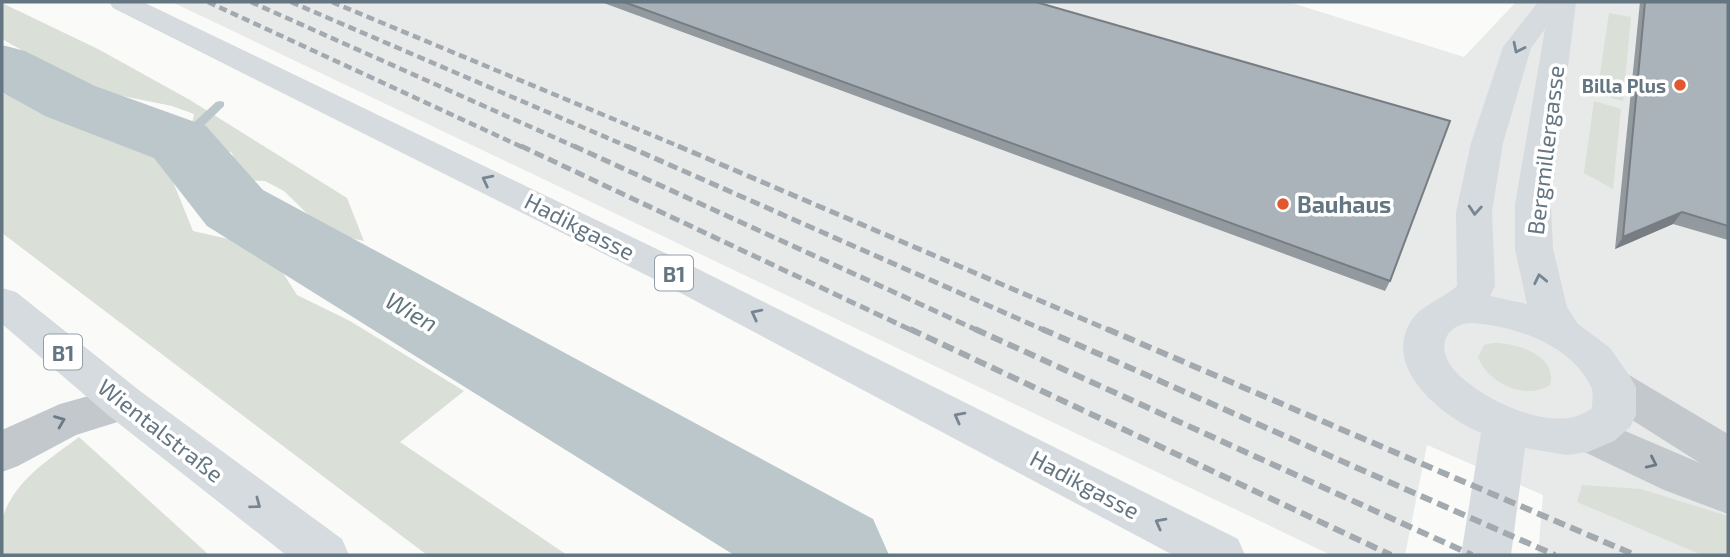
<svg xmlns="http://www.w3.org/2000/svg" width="1730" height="557" font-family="'Exo 2',sans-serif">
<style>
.built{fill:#e8e9e9}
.green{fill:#dadfd7}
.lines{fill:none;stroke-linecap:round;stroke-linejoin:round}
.stream{fill:#bbc7cb;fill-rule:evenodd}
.river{fill:#bbc7cb;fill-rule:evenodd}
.tertiary{fill:#c3c8cc;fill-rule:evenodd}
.secondary{fill:#d6dbdf;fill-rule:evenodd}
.primary{fill:#d6dbdf;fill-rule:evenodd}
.rail-far2{stroke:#a2aab0;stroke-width:4.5;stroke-dasharray:8 4.5;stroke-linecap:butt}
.rail-far1{stroke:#a2aab0;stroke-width:5;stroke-dasharray:10 5;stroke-linecap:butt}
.rail{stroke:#a2aab0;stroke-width:6;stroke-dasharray:12 6;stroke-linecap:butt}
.wall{fill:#929a9f}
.shaded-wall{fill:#777d82}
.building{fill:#aab3b9;stroke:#777d82;stroke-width:2}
.oneway{stroke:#768591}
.oneway2{stroke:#6a7a87}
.poi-dot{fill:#e4572e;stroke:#fff;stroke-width:2.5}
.labels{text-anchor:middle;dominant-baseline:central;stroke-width:7;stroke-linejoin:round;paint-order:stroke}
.far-poi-label{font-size:19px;font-weight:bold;fill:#657683;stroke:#fff;text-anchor:end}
.shield{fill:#fff;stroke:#939fa8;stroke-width:2}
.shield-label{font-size:21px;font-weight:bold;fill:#657683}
.street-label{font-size:23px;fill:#657683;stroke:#fff}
.poi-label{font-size:23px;font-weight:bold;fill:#657683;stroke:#fff;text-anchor:start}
.water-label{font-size:24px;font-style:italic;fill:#60757c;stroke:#fff}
</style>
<rect width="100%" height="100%" fill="#fafaf8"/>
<polygon class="built" points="172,2 1289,2 1464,57 1516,2 1728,2 1728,555 1538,555 1543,495 1427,445 1405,555 1331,555"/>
<g class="green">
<polygon points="2,3 98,49 190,100 347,198 364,241 327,233 284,191 265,181 241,180 232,153 184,133 185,128 193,120 194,114 172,106 93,90 2,39"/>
<polygon points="1609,13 1631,17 1623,101 1597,94"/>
<polygon points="2,89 37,106 132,139 165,162 193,231 237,241 276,262 297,295 350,321 464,391 400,442 567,555 427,555 2,233"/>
<polygon points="1594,101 1621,109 1613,189 1584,173"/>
<path d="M1493,343C1515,342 1558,355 1550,385C1526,401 1487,383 1478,357L1484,345Z"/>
<path d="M79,437L209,555H2C2,543 0,527 3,516C16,479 50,459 79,437Z"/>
<polygon points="1582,485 1641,489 1728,516 1728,555 1702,555 1577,502"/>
</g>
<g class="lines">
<polygon class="stream" points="220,101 224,102 224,106 184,145 176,145 176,139 216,102"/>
<polygon class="river" points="2,45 25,51 95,86 206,126 263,190 873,519 889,555 734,555 207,226 154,158 45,116 2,92"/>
<g class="tertiary">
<polygon points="1614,370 1629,375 1728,434 1728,514 1664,490 1574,447 1567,434 1574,421 1590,416 1700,463 1599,399 1592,387 1599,375"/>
<polygon points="124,386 140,391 146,403 140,415 76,435 18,466 2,472 2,430 60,404"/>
</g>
<path class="secondary" d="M1538,2H1576L1551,205L1553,249L1567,307L1578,324L1610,348L1629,375L1636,387V415L1630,427L1614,441L1588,452L1567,455L1525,448L1511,555H1461L1481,433C1441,416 1379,366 1413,318C1424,304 1444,298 1457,286L1456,212L1471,143L1503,47ZM1545,29L1515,205V249L1527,304L1490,296L1495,286L1492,212L1503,143L1531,48ZM1471,323C1513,325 1572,345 1591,387C1594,393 1592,401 1592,408C1558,437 1482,400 1456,372C1436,352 1442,325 1471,323Z"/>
<g class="primary">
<polygon points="109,2 143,2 688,264 1238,539 1245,555 1173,555 660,282 113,8"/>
<polygon points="2,288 16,292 140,391 342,539 349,555 286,555 108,415 2,324"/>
</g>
<g class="rail-far2">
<polyline points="208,2 524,148"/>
<polyline points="251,2 578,148"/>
<polyline points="291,2 631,148"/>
<polyline points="332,2 683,148"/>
</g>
<g class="rail-far1">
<polyline points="521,146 913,331"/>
<polyline points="574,146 979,331"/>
<polyline points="627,146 1046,331"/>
<polyline points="678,146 1111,331"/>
</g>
<g class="rail">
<polyline points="910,329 1391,555"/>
<polyline points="975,329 1472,555"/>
<polyline points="1042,329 1555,555"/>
<polyline points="1107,329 1635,555"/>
</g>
</g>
<g class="wall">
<polygon points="601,2 1036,2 1390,281 1385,291"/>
<polygon points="1640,2 1728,2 1728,240 1673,224 1615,249"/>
</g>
<polygon class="shaded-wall" points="1682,212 1673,224 1615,249 1623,237"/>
<g class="building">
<polygon points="624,2 1036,2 1450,121 1390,281"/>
<polygon points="1645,2 1728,2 1728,226 1682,212 1623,237"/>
</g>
<defs><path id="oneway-chevron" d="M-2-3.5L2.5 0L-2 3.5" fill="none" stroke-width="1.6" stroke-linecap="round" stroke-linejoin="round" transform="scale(1.75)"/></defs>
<g class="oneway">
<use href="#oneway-chevron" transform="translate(1518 48) rotate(116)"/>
<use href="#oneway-chevron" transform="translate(487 180) rotate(-153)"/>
<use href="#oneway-chevron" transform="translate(1475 210) rotate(94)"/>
<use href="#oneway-chevron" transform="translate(1540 279) rotate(-102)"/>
<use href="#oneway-chevron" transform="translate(756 314) rotate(-153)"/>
<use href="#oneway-chevron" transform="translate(959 417) rotate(-152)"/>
<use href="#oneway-chevron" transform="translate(256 504) rotate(37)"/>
<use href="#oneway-chevron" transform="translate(1160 523) rotate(-152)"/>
</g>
<g class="oneway2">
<use href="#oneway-chevron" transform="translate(60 421) rotate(-22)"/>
<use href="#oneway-chevron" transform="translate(1652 463) rotate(25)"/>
</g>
<g class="poi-dot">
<circle cx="1680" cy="85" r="7"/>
<circle cx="1283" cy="204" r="7"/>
</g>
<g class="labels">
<g class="far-poi-label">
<text x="1666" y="85">Billa Plus</text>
</g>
<g class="shield">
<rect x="655" y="255.5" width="38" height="35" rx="5"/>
<rect x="44" y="334.5" width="38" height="35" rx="5"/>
</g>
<g class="shield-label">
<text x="674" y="273">B1</text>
<text x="63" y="352">B1</text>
</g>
<g class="street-label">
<text transform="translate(1545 150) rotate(-83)">Bergmillergasse</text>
<text transform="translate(580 226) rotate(27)">Hadikgasse</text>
<text transform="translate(161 430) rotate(38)">Wientalstraße</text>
<text transform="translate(1085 484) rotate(28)">Hadikgasse</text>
</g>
<g class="poi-label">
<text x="1297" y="204">Bauhaus</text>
</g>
<g class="water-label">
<text transform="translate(412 311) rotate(30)">Wien</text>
</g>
</g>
<rect width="1730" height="557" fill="none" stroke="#657683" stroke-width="7"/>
</svg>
